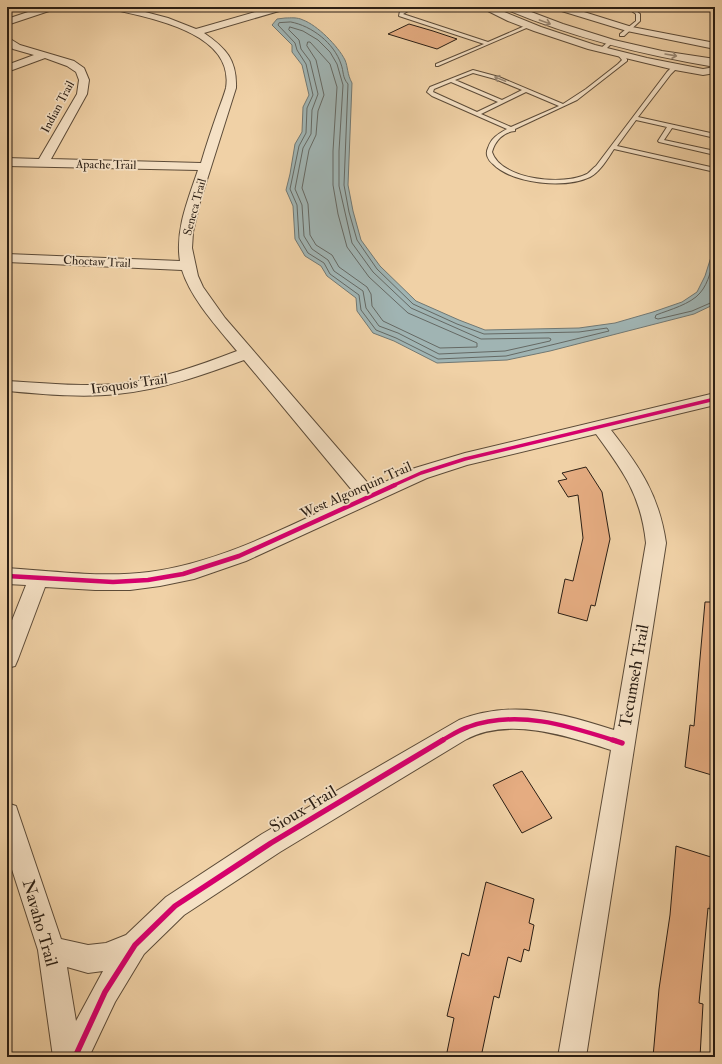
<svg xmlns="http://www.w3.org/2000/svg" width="722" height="1064" font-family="'IM FELL Double Pica',serif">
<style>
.water{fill:#a0b4b3;stroke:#717873}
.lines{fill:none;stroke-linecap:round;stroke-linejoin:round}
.shore{stroke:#656964;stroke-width:1}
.building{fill:#e5ac81;stroke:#2a1e14}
.service-casing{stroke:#5c4b38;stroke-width:2}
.minor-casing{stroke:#5c4b38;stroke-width:2}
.tertiary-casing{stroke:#5c4b38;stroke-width:2}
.service{fill:#f5e1c5;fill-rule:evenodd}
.minor{fill:#f5e1c5;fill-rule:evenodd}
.tertiary{fill:#f5e1c5;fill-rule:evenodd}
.cycleway-far2-casing{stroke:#f5e1c5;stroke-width:5.5}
.cycleway-far1-casing{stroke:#f5e1c5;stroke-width:7}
.cycleway-casing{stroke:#f5e1c5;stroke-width:8}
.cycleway-far2{stroke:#d6006c;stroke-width:3.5}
.cycleway-far1{stroke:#d6006c;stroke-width:4.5}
.cycleway{stroke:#d6006c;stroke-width:5.5}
.oneway{stroke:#9a8975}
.labels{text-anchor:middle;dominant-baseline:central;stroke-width:3.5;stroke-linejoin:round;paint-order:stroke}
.far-street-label{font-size:12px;fill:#2a1e14;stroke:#f5e1c5}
.street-label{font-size:14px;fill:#2a1e14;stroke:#f5e1c5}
.near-street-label{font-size:17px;fill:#2a1e14;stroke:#f5e1c5}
</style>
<rect width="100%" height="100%" fill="#f0d1a6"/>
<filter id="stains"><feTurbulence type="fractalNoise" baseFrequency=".005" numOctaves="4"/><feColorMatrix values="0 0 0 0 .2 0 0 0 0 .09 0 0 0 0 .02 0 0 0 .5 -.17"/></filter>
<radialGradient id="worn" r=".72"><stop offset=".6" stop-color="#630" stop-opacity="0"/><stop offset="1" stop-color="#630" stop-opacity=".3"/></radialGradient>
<path class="water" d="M285,18C291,18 297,17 303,20C317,25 338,46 345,60C348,67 347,74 352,83L348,185L353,211L361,240L380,266L416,301L459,320L485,330L579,328L615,323L653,312L682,302L697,292L705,276L711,257L712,242L715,238V304L694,314L550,351L507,360L437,363L394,341L373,333L357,311L356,298L327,276L321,266L305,256L295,239L293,206L286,190L290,174L295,144L302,132L303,107L309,95L302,65L292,52V45L272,25L277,19Z"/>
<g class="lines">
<g class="shore">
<path d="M291,22C312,26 334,43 341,64C344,72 342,77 348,84L344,185L349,212L357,240L377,269L413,304L457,324L484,334L579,332L607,328L609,331L506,356L438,359L396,338L376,330L361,310L359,295L330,274L324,263L308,253L299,238L297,205L290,189L299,146L306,133L307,108L313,95L306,64L297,50L295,43L278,25L279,23Z"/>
<polygon points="290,27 303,31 318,40 330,52 337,64 343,85 339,151 339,186 352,243 373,272 411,308 481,339 549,338 551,339 550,341 505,351 439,354 398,333 379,326 366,308 363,291 334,271 328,260 312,249 304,236 302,205 295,189 303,148 311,134 312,110 318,94 310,61 301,49 299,40 289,30"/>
<polygon points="308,42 310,42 330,64 337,87 333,151 333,185 338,214 347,247 369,277 408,313 477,343 477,347 440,348 383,321 372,306 371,294 367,287 339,267 332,255 316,245 310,235 308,204 302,188 309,150 316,135 318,111 324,95 316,60 307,46"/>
<path d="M715,253C712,266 709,283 700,293C691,304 669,310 656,315L655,318L658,319L692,311L715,301"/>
</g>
</g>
<g class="building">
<polygon points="409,24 433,31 457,39 437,49 388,34"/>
<polygon points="586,467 602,492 610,539 595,606 591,605 587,621 558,613 565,579 573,581 583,538 578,495 568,497 558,481 567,479 562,473"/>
<polygon points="705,602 715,602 715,776 685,767 690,725 694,726"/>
<polygon points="522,771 552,818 522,833 493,785"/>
<polygon points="676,846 714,858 710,909 708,908 699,1003 703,1004 700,1057 653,1057 659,989 670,915"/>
<polygon points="486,882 534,899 529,923 534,925 529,951 524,949 521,962 508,957 499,998 494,996 481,1057 446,1057 454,1018 447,1016 462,953 469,956"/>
</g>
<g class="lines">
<defs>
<g id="service">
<polygon points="409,7 415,7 403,14 488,42 527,25 531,26 438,66 436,66 436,64 484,44 399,16 400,11"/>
<polygon points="588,7 631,7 640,14 640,21 624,36 620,36 620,34 636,21 636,14 629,9 590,8"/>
<polygon points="609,41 613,42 604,51 600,51 600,49"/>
<path d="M618,54H622L627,59V61L577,100L515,129V131C503,132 495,141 492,152C501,180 564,186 587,174C590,172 593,168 596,166L667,72L671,68L680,67L682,68V69L675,70L671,74L638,117L715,134V138L672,128L664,140L715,151V155L659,142L658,141L667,127L636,120L617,146L715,168V172L614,149C608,158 600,172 590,177C565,189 513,184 493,164C488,160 485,154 488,148C491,138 498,134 507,129L432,96L427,92L430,87L473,70L499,77L563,104L586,89L618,64L622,60L618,55ZM473,73L495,79L522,90L502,100L455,80ZM451,82L498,102L477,112L433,92L434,89ZM526,92L559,106L511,127L481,114Z"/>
</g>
<g id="minor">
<polygon points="43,7 57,7 55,9 7,25 7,19"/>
<path d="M109,7H126L149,13L168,18L196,29L273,7H288L286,9L204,33C226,48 237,60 236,88L200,202L193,232L192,248L198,276L203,287L225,318L372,488L415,468L465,453L715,393V405L611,430C640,467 659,495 666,543L586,1057H558L611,750C567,736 508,716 465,740L280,852L184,915L144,954L115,1002L89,1057H53L38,950L7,854V803L16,806L19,815L61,939L88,945L106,943L126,935L166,897L262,834L459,720C514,699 560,713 614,730L646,543C641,495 623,471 596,434L467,465L427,478L246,561L194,579L160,586L130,590H95L45,587L18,659L15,666L7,668V633L26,585L7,584V568C54,571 102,578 149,572C223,562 290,525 356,495L244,360C203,375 161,390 117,394C81,398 43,394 7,391V381C43,383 80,387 117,384C158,380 198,366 237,351C218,328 191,299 182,270L7,262V254L180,261C175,230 188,200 198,170L7,166V158L39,159L77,94L79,80L76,72L67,66L45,58L7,72V65L34,55L13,49L7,44V37L20,45L74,61L84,68L89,80L87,94L51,159L201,163C206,146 212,128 218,111C221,103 224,95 226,88C235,32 149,18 111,9ZM67,967L88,973L103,971L76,1021Z"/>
<polygon points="480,7 492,7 541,27 595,45 647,58 703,69 715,67 715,73 703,75 675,70 588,49 534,31 508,21"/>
<polygon points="553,7 568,7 632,27 715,43 715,49 627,31 555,9"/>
</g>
<path id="tertiary" d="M504,7H518L563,24L614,40L662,51L715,59V67C643,55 573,38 505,9Z"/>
</defs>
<use href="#service" class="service-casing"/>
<use href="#minor" class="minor-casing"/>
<use href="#tertiary" class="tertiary-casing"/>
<use href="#service" class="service"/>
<use href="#minor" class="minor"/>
<use href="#tertiary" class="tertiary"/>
<defs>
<polyline id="cycleway-far2" points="392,486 421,473 465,459 715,399"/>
<g id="cycleway-far1">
<polyline points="7,576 113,582 148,580 183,574 239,556 395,485"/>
<path d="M441,741C450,736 459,730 468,727C518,709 569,726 616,741"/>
</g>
<g id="cycleway">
<polyline points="613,740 622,743"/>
<polyline points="75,1057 105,992 135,945 175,906 271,843 443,740"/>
</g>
</defs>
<use href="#cycleway-far2" class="cycleway-far2-casing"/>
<use href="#cycleway-far1" class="cycleway-far1-casing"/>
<use href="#cycleway" class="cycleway-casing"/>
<use href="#cycleway-far2" class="cycleway-far2"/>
<use href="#cycleway-far1" class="cycleway-far1"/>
<use href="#cycleway" class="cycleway"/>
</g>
<defs><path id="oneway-shaft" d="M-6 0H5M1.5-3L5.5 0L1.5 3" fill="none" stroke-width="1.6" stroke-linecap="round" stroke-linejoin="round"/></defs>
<g class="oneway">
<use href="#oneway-shaft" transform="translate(545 22) rotate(20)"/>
<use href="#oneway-shaft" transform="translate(671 55) rotate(10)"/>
<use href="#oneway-shaft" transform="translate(500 79) rotate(-158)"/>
</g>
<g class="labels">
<g class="far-street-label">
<text transform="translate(58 107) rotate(-62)">Indian Trail</text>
<text transform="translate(106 165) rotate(1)">Apache Trail</text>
<text transform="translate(195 207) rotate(-75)">Seneca Trail</text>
<text transform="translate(97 262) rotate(3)">Choctaw Trail</text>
</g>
<g class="street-label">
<text transform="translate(129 384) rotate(-8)">Iroquois Trail</text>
<text transform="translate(356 490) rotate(-24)">West Algonquin Trail</text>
</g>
<g class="near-street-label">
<text transform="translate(634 676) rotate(-80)">Tecumseh Trail</text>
<text transform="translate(303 809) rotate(-31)">Sioux Trail</text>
<text transform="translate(40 923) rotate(74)">Navaho Trail</text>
</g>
</g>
<rect width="722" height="1064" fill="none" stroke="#f0d1a6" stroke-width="24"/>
<rect x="8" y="8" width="706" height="1048" fill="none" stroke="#2a1e14" stroke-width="2"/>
<rect x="12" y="12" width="698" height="1040" fill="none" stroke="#2a1e14"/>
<rect width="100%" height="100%" filter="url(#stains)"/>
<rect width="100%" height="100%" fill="url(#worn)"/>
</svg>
